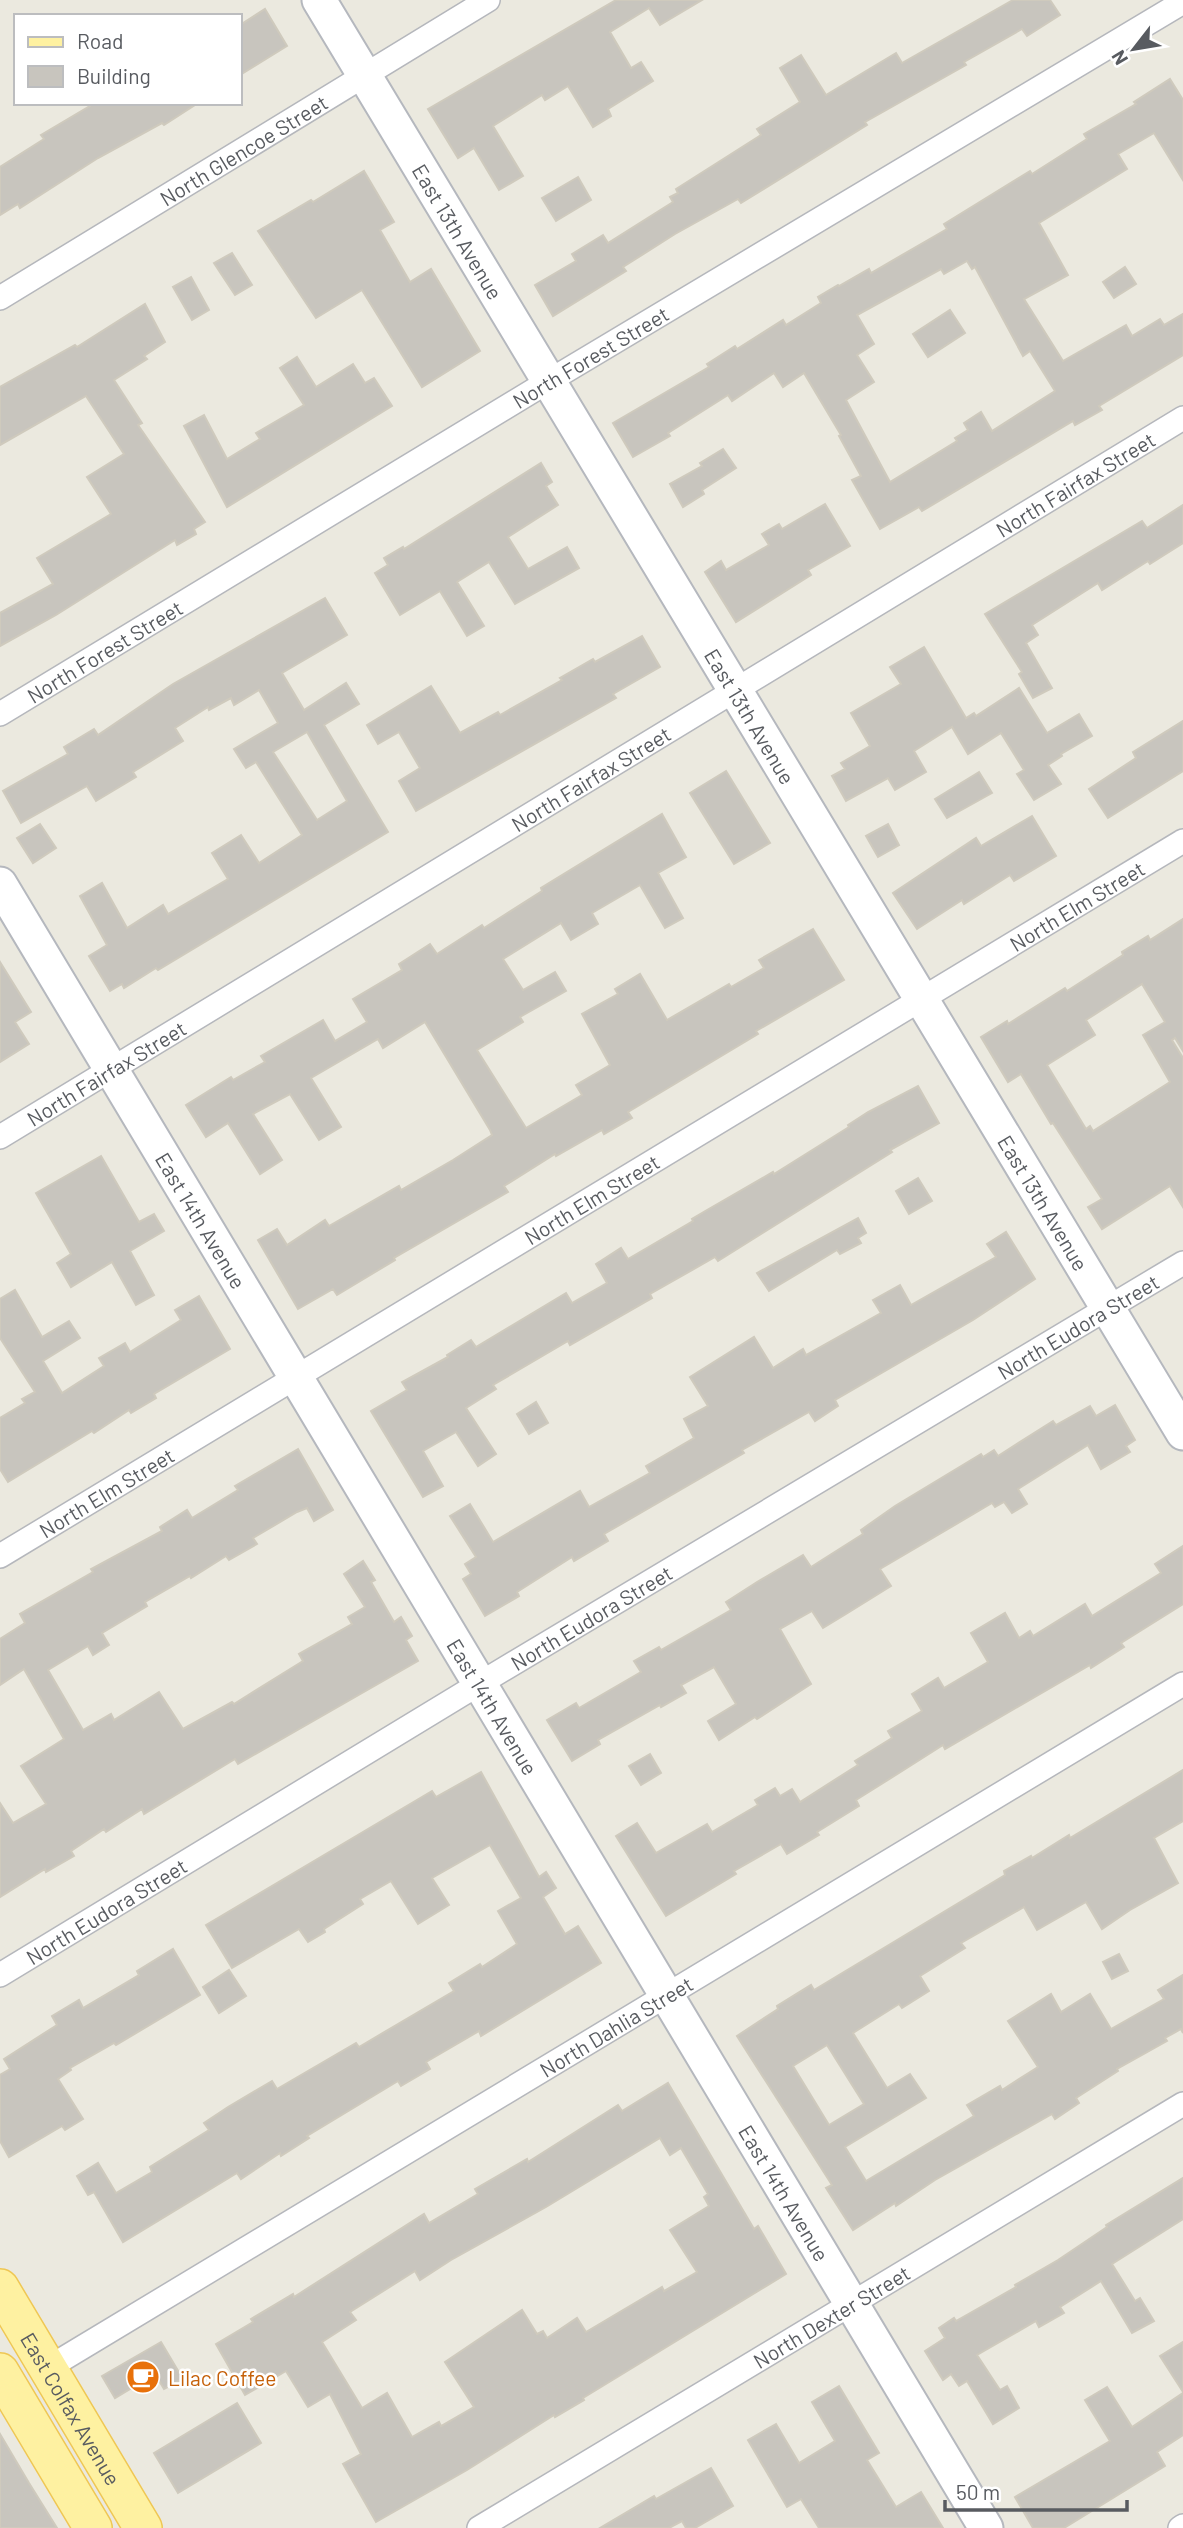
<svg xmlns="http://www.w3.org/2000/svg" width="1183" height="2528" font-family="Barlow,sans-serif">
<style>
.building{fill:#c8c5be;stroke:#cfcabd;stroke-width:2;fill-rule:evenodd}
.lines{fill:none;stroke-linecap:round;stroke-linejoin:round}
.minor-casing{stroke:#b5b7bc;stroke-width:26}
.secondary-casing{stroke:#b5b8be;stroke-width:37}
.primary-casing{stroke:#efc754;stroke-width:40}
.minor{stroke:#fff;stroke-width:23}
.secondary{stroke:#fff;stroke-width:33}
.primary{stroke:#fef1a1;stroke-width:37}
.labels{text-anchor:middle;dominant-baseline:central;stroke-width:5;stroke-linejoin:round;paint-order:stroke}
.street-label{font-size:21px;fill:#585b60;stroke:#fff}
.food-label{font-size:21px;fill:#c56008;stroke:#fff;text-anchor:start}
</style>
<rect width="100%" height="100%" fill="#ebe9df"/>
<g class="building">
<polygon points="616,0 702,0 660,25 649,8 610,32 631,68 641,62 653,81 608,109 611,116 593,127 568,86 545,100 542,95 493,126 523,176 499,190 474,148 458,158 428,109"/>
<polygon points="1013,0 1050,0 1060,15 1027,36 1022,29 964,62 966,65 865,122 867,125 741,203 738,199 675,234 623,267 626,271 553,316 535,285 576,261 572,254 603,235 608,243 673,202 670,197 678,193 676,189 761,135 757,129 800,102 780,68 801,55 826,95 896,53 902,63"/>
<polygon points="265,9 287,46 240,75 240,25"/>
<path d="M1170,79L1183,100V180L1154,133L1118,154L1127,169L1039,223L1068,275L1024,299L1063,361L1126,325L1132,336L1160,319L1164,325L1183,314V355L1099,406L1102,410L1075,425L1073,421L922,511L919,507L880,529L852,480L861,476L839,436L841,435L804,373L783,387L774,373L732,401L728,395L668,433L670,436L633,457L613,423L709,367L707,364L735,346L737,349L783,320L786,325L821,303L818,297L838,285L839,286L869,269L871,273L947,229L944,224L1030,171L1032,174L1087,139L1084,134L1136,104L1134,102ZM967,261L972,269L975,267L1023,356L1030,351L1055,391L992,431L981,412L964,423L968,430L955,438L957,441L890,482L846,400L874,382L857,355L874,344L857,315L941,269L944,274Z"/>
<polygon points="95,103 198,103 164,125 162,123 98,158 20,208 18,204 0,215 0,167 44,139 41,135"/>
<polygon points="364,171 394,222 380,230 410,282 431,269 480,351 422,387 362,290 316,318 258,231 311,200 313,202"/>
<polygon points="578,177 591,200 556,221 542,198"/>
<polygon points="232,253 252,285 235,295 214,263"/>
<polygon points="1125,267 1136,284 1114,298 1103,282"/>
<polygon points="191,277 209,310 192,320 173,287"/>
<polygon points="145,304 165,342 144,356 147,359 114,380 142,423 138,425 205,522 194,529 196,534 177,545 175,540 56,615 0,646 0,613 53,584 37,558 111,514 87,477 124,454 86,396 0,445 0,387 75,345 77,347"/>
<polygon points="950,310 965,333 928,357 913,334"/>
<polygon points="297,357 316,387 353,364 365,383 374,378 392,406 227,507 184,426 204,415 227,459 260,439 256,433 304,405 280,368"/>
<polygon points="723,449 736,468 702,490 704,494 683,507 670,484 702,466 700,463"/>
<polygon points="541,463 552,482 546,486 558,505 508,537 528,569 567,547 579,568 515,604 489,562 457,582 484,626 467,636 440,591 400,615 375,573 388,565 384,558 403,547 404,549"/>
<polygon points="825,504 850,546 808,570 811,575 736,622 705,572 721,561 726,570 769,545 762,534 779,524 782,529"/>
<polygon points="1183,505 1183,543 1150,564 1148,561 1102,590 1098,583 1032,625 1038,635 1026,643 1052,688 1033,698 1019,674 1022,672 985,614 1142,521 1147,528"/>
<path d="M325,598L347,635L282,673L304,710L346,683L359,704L324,725L388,832L158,970L156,968L124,988L122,984L110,991L89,956L107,945L80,896L102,883L127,928L163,905L168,914L228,879L212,853L241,835L259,863L302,835L256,762L246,768L234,749L278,723L259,690L234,705L231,698L209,710L208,707L175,728L183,741L133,772L136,777L96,801L87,786L21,823L3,791L68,754L64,747L94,729L98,735L173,684ZM307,732L347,801L317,820L273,752Z"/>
<polygon points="642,636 660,667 613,694 616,698 416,811 399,781 420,768 399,732 378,744 367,725 431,686 460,733 498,712 500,715 562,680 560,678 593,659 595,662"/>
<polygon points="924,647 966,718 974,713 976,716 1019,688 1047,733 1079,714 1092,736 1061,754 1062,756 1048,765 1061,784 1034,800 1017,774 1024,770 1001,733 968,754 952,727 914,751 926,772 895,790 888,778 846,801 832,776 845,769 841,763 870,746 851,713 901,684 890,667"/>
<polygon points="1183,721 1183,771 1108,818 1089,789 1136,758 1133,752"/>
<polygon points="726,771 770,843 734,864 690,793"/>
<polygon points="979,772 992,793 947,818 935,799"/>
<polygon points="662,814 686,857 658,873 683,918 665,928 640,885 592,913 598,924 571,940 561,923 503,959 523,990 555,972 566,991 520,1017 523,1022 477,1050 526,1128 582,1095 576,1085 610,1065 582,1014 618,994 615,989 640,974 667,1020 729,984 731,987 764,968 759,960 813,929 844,980 756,1031 758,1034 628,1112 632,1118 604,1134 602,1130 556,1156 555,1154 504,1186 508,1192 394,1258 395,1260 337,1295 333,1289 298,1309 258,1240 277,1229 287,1245 325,1220 329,1226 399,1186 401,1190 453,1160 492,1135 490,1130 425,1022 383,1048 378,1039 311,1078 341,1127 319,1140 290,1094 253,1114 282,1160 260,1174 228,1123 206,1137 186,1105 231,1077 233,1080 265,1062 261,1056 323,1020 335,1041 367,1022 353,999 402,970 399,964 430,944 437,954 482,925 484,928 542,891 541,888"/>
<polygon points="1032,816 1056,856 1014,881 1010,875 964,904 962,900 917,929 893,893 976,838 981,846"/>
<polygon points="40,824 56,848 33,863 17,838"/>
<polygon points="888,824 899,845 878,857 866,836"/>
<path d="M1183,919V1051L1175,1038L1172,1040L1183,1058V1207L1170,1186L1102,1229L1088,1207L1102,1199L1087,1176L1053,1123L1051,1124L1021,1074L1008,1082L981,1037L1007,1021L1008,1024L1065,988L1067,991L1123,955L1122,952L1148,936L1150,940ZM1142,984L1165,1022L1143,1035L1170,1082L1093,1131L1090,1126L1086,1129L1047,1065L1095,1035L1086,1020Z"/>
<polygon points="0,962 31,1012 15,1022 29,1044 0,1062"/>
<polygon points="918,1086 939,1123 890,1150 892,1152 718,1261 715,1257 650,1294 652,1298 570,1345 568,1341 493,1385 496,1389 466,1408 496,1454 478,1466 456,1432 423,1451 443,1486 423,1497 371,1411 407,1390 402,1382 448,1357 447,1355 471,1340 476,1347 566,1293 572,1303 607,1283 596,1264 621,1248 628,1259 693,1221 692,1219 707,1210 773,1172 774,1174 849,1127 848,1125 868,1112"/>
<polygon points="101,1156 139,1222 154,1214 164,1231 130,1251 154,1295 136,1305 112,1262 71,1287 57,1263 71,1254 36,1193"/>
<polygon points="918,1178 932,1201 909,1214 896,1191"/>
<polygon points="858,1218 866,1233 858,1238 861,1243 840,1254 837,1250 769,1291 757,1273"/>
<polygon points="1006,1232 1035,1279 973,1320 835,1400 838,1406 815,1421 809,1412 742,1450 744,1453 604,1534 608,1541 574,1561 572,1557 517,1592 519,1596 485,1616 463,1579 471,1574 465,1564 476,1557 450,1516 470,1504 493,1542 580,1491 589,1507 650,1473 646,1466 694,1438 684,1419 708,1406 690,1377 754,1337 773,1368 803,1349 806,1355 881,1313 873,1300 900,1285 911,1305 996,1257 987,1244"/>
<polygon points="15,1290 42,1337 69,1321 80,1338 43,1361 62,1393 104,1366 99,1358 125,1343 130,1352 181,1320 175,1310 199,1296 230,1349 154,1394 156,1398 131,1413 129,1410 94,1433 92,1431 8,1482 0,1469 0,1418 25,1403 22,1399 35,1392 0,1338 0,1299"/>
<polygon points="536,1402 548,1423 529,1434 517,1414"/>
<polygon points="1115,1405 1135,1440 1126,1446 1130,1452 1101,1469 1088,1445 1018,1489 1027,1504 1012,1513 1004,1502 995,1507 992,1503 880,1569 891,1586 846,1614 823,1628 812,1611 780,1629 811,1684 757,1719 755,1717 719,1740 708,1721 736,1704 714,1667 681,1685 686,1693 661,1707 660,1705 598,1740 600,1744 572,1761 547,1720 576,1703 579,1708 641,1672 634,1661 659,1647 661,1650 731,1610 726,1602 757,1582 803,1555 811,1567 863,1534 861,1530 895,1506 981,1454 983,1457 994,1450 998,1456 1053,1421 1056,1425 1090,1406 1096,1416"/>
<polygon points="298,1449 333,1510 314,1521 307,1508 297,1512 253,1538 257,1544 229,1560 226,1556 191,1578 190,1576 145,1602 147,1606 102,1633 109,1645 93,1655 88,1646 48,1670 83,1730 111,1714 114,1720 159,1692 183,1729 232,1702 234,1704 303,1661 299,1654 352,1624 348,1617 365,1607 344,1574 363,1561 375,1580 371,1582 394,1622 401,1617 412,1636 406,1640 418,1661 238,1764 235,1759 144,1814 142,1809 106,1832 104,1829 71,1851 74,1856 46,1872 45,1869 0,1897 0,1803 13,1823 46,1804 21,1766 64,1739 24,1669 0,1685 0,1639 25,1623 20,1614 93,1572 91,1569 162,1531 160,1527 187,1510 192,1518 238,1490 235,1486"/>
<polygon points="1183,1546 1183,1604 1121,1643 1124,1647 1091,1668 1090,1665 945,1749 943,1745 910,1766 856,1800 859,1806 817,1832 819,1835 787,1854 781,1844 734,1871 736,1874 666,1916 616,1836 637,1823 656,1853 707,1824 712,1832 758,1805 755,1800 775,1788 780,1796 792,1789 800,1802 858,1765 855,1761 892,1738 888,1731 922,1711 912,1694 938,1678 944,1688 988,1662 971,1633 1005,1613 1019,1638 1030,1631 1033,1636 1085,1604 1092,1616 1161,1573 1155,1564"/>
<polygon points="650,1754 661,1773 641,1785 629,1766"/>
<path d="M1183,1770V1821L1154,1838L1178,1883L1130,1910L1102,1929L1086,1902L1037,1930L1024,1907L961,1943L965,1948L920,1976L929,1991L902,2008L899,2004L853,2033L887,2088L910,2074L926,2098L845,2147L866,2181L974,2116L967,2105L1000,2086L1002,2090L1038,2067L1008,2021L1051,1994L1061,2012L1090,1994L1111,2029L1164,1999L1158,1990L1183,1975V2033L1181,2029L1165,2038L1167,2041L1117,2069L1118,2071L1076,2098L1079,2103L1055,2119L1052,2114L935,2180L896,2206L895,2203L853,2230L826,2188L832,2185L737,2036L778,2009L777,2006L811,1985L814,1990L1005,1875L1004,1871L1031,1856L1032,1858L1069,1835L1070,1838ZM827,2045L864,2104L829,2125L793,2066Z"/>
<polygon points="481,1772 539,1877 546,1872 556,1888 543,1897 565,1934 578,1926 601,1963 481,2036 479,2031 426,2062 430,2069 401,2086 398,2081 307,2136 309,2138 281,2156 280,2153 241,2179 237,2173 123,2242 94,2192 88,2195 77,2176 98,2163 116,2193 152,2172 150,2167 209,2130 204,2123 228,2107 272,2081 277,2089 356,2043 359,2047 454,1991 449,1983 480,1964 482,1967 517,1944 498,1911 521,1898 490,1845 432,1878 449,1905 418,1924 391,1881 360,1899 363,1904 324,1929 325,1932 308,1942 299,1929 232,1968 206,1925 432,1791 436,1797"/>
<polygon points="173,1949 200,1995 116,2045 114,2043 70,2068 71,2070 58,2079 83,2119 65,2130 62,2126 9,2157 0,2141 0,2075 10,2069 4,2059 57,2025 52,2016 79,2000 83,2008 139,1975 137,1971"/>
<polygon points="1119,1954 1128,1971 1112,1979 1103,1962"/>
<polygon points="229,1970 246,1996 219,2013 203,1987"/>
<path d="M668,2083L754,2229L758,2226L786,2274L583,2398L584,2400L555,2417L554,2415L467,2470L376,2522L343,2464L361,2454L330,2394L308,2407L286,2371L245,2395L216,2344L253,2322L251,2319L293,2294L294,2297L424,2214L429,2223L478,2194L475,2189L527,2159L528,2162L618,2105L622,2111ZM660,2138L670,2155L681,2148L708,2194L704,2197L709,2206L670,2230L697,2272L664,2291L662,2287L586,2332L577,2318L547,2338L543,2331L537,2334L522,2310L445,2362L474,2407L441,2426L439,2422L412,2437L387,2393L362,2408L322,2342L356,2320L350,2312L415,2271L420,2280L451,2260L546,2207Z"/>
<polygon points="1183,2178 1183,2219 1112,2264 1135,2301 1140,2298 1154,2321 1132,2333 1101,2281 1060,2307 1064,2313 1039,2327 1036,2321 977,2355 1000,2390 1007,2386 1019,2408 993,2424 967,2381 959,2386 951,2374 943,2380 925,2351 945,2338 939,2328 954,2318 956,2321 1016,2287 1015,2285 1058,2260 1107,2227 1106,2225"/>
<polygon points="161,2342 183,2379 164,2389 155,2374 115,2398 102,2376"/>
<polygon points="1183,2342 1183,2392 1160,2356"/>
<polygon points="839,2386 879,2453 867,2460 896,2507 921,2492 943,2528 819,2528 801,2499 787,2507 748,2440 776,2424 799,2463 835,2441 812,2402"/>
<polygon points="1107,2387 1132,2427 1183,2393 1183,2435 1157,2452 1165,2466 1064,2528 1033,2528 1015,2497 1110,2441 1085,2400"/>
<polygon points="237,2403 261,2443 178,2493 154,2453"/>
<polygon points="0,2434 29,2483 57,2528 0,2528"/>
<polygon points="711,2468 733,2506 695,2528 686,2528 682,2521 669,2528 600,2528 654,2496 656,2499"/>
</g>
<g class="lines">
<defs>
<g id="minor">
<path id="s1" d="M0,298L488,0"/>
<path id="s2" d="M0,714L549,381L1183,2"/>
<path id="s3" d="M0,1137L1183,418"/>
<path id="s4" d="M0,1556L1183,841"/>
<path id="s5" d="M0,1975L479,1684L1183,1263"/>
<path id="s6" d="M48,2368L1183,1684"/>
<path id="s7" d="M479,2528L1183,2104"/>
<polyline points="1180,2528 1183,2526"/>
</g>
<g id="secondary">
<path id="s8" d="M319,0L1183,1433"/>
<path id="s9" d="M0,884L986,2528"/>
</g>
<g id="primary">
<path id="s10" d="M0,2288L143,2528"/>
<polyline points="0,2372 93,2528"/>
</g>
</defs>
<use href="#minor" class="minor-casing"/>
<use href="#secondary" class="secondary-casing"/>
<use href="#primary" class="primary-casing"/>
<use href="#minor" class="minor"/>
<use href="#secondary" class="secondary"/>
<use href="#primary" class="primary"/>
</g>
<defs>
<symbol id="cafe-disc" viewBox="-11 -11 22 22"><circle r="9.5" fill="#e8710a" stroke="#fff"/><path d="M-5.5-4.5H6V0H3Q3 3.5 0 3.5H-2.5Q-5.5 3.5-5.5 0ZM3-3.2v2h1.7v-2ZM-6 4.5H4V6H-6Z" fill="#fff"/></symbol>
</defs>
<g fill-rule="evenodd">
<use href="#cafe-disc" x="124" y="2358" width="38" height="38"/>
</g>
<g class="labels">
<g class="street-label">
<text stroke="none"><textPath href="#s1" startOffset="285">North Glencoe Street</textPath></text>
<text stroke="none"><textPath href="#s8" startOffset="270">East 13th Avenue</textPath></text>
<text stroke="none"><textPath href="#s2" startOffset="690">North Forest Street</textPath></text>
<text stroke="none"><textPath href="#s3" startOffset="1258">North Fairfax Street</textPath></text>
<text stroke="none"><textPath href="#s2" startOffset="122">North Forest Street</textPath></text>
<text stroke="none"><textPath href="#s8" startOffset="836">East 13th Avenue</textPath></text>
<text stroke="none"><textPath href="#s3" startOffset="691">North Fairfax Street</textPath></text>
<text stroke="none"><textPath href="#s4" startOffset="1258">North Elm Street</textPath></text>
<text stroke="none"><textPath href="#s3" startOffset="124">North Fairfax Street</textPath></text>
<text stroke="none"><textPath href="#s4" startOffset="691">North Elm Street</textPath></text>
<text stroke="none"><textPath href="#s8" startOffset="1404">East 13th Avenue</textPath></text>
<text stroke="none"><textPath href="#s9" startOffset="392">East 14th Avenue</textPath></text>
<text stroke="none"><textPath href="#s5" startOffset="1258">North Eudora Street</textPath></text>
<text stroke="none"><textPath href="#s4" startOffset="124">North Elm Street</textPath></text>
<text stroke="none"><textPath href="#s5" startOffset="691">North Eudora Street</textPath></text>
<text stroke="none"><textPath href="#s9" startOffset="959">East 14th Avenue</textPath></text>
<text stroke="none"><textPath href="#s5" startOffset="124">North Eudora Street</textPath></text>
<text stroke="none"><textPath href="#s6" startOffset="663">North Dahlia Street</textPath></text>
<text stroke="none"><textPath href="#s9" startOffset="1526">East 14th Avenue</textPath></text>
<text stroke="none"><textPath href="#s7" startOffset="411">North Dexter Street</textPath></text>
<text stroke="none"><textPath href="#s10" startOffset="140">East Colfax Avenue</textPath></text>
</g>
<g class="food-label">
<text x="168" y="2377">Lilac Coffee</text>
</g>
</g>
<rect x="14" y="14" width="228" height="91" fill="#ffffff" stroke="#bcbdbf" stroke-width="2"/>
<rect x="28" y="37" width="35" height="10" fill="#fef1a1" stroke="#bcbdbf" stroke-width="2"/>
<text x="77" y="49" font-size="21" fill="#585b60">Road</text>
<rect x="28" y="66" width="35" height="21" fill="#c8c5be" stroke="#bcbdbf" stroke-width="2"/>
<text x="77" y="84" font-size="21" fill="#585b60">Building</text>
<g transform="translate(1134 49) rotate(239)" stroke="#ffffff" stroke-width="5" paint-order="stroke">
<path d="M0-5L12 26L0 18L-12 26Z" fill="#585b60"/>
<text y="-10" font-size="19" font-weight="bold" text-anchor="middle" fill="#585b60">N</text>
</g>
<path d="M945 2500v10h182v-10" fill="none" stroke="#585b60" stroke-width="3.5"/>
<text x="956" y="2500" font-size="21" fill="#585b60" stroke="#ffffff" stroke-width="5" paint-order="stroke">50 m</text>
</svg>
